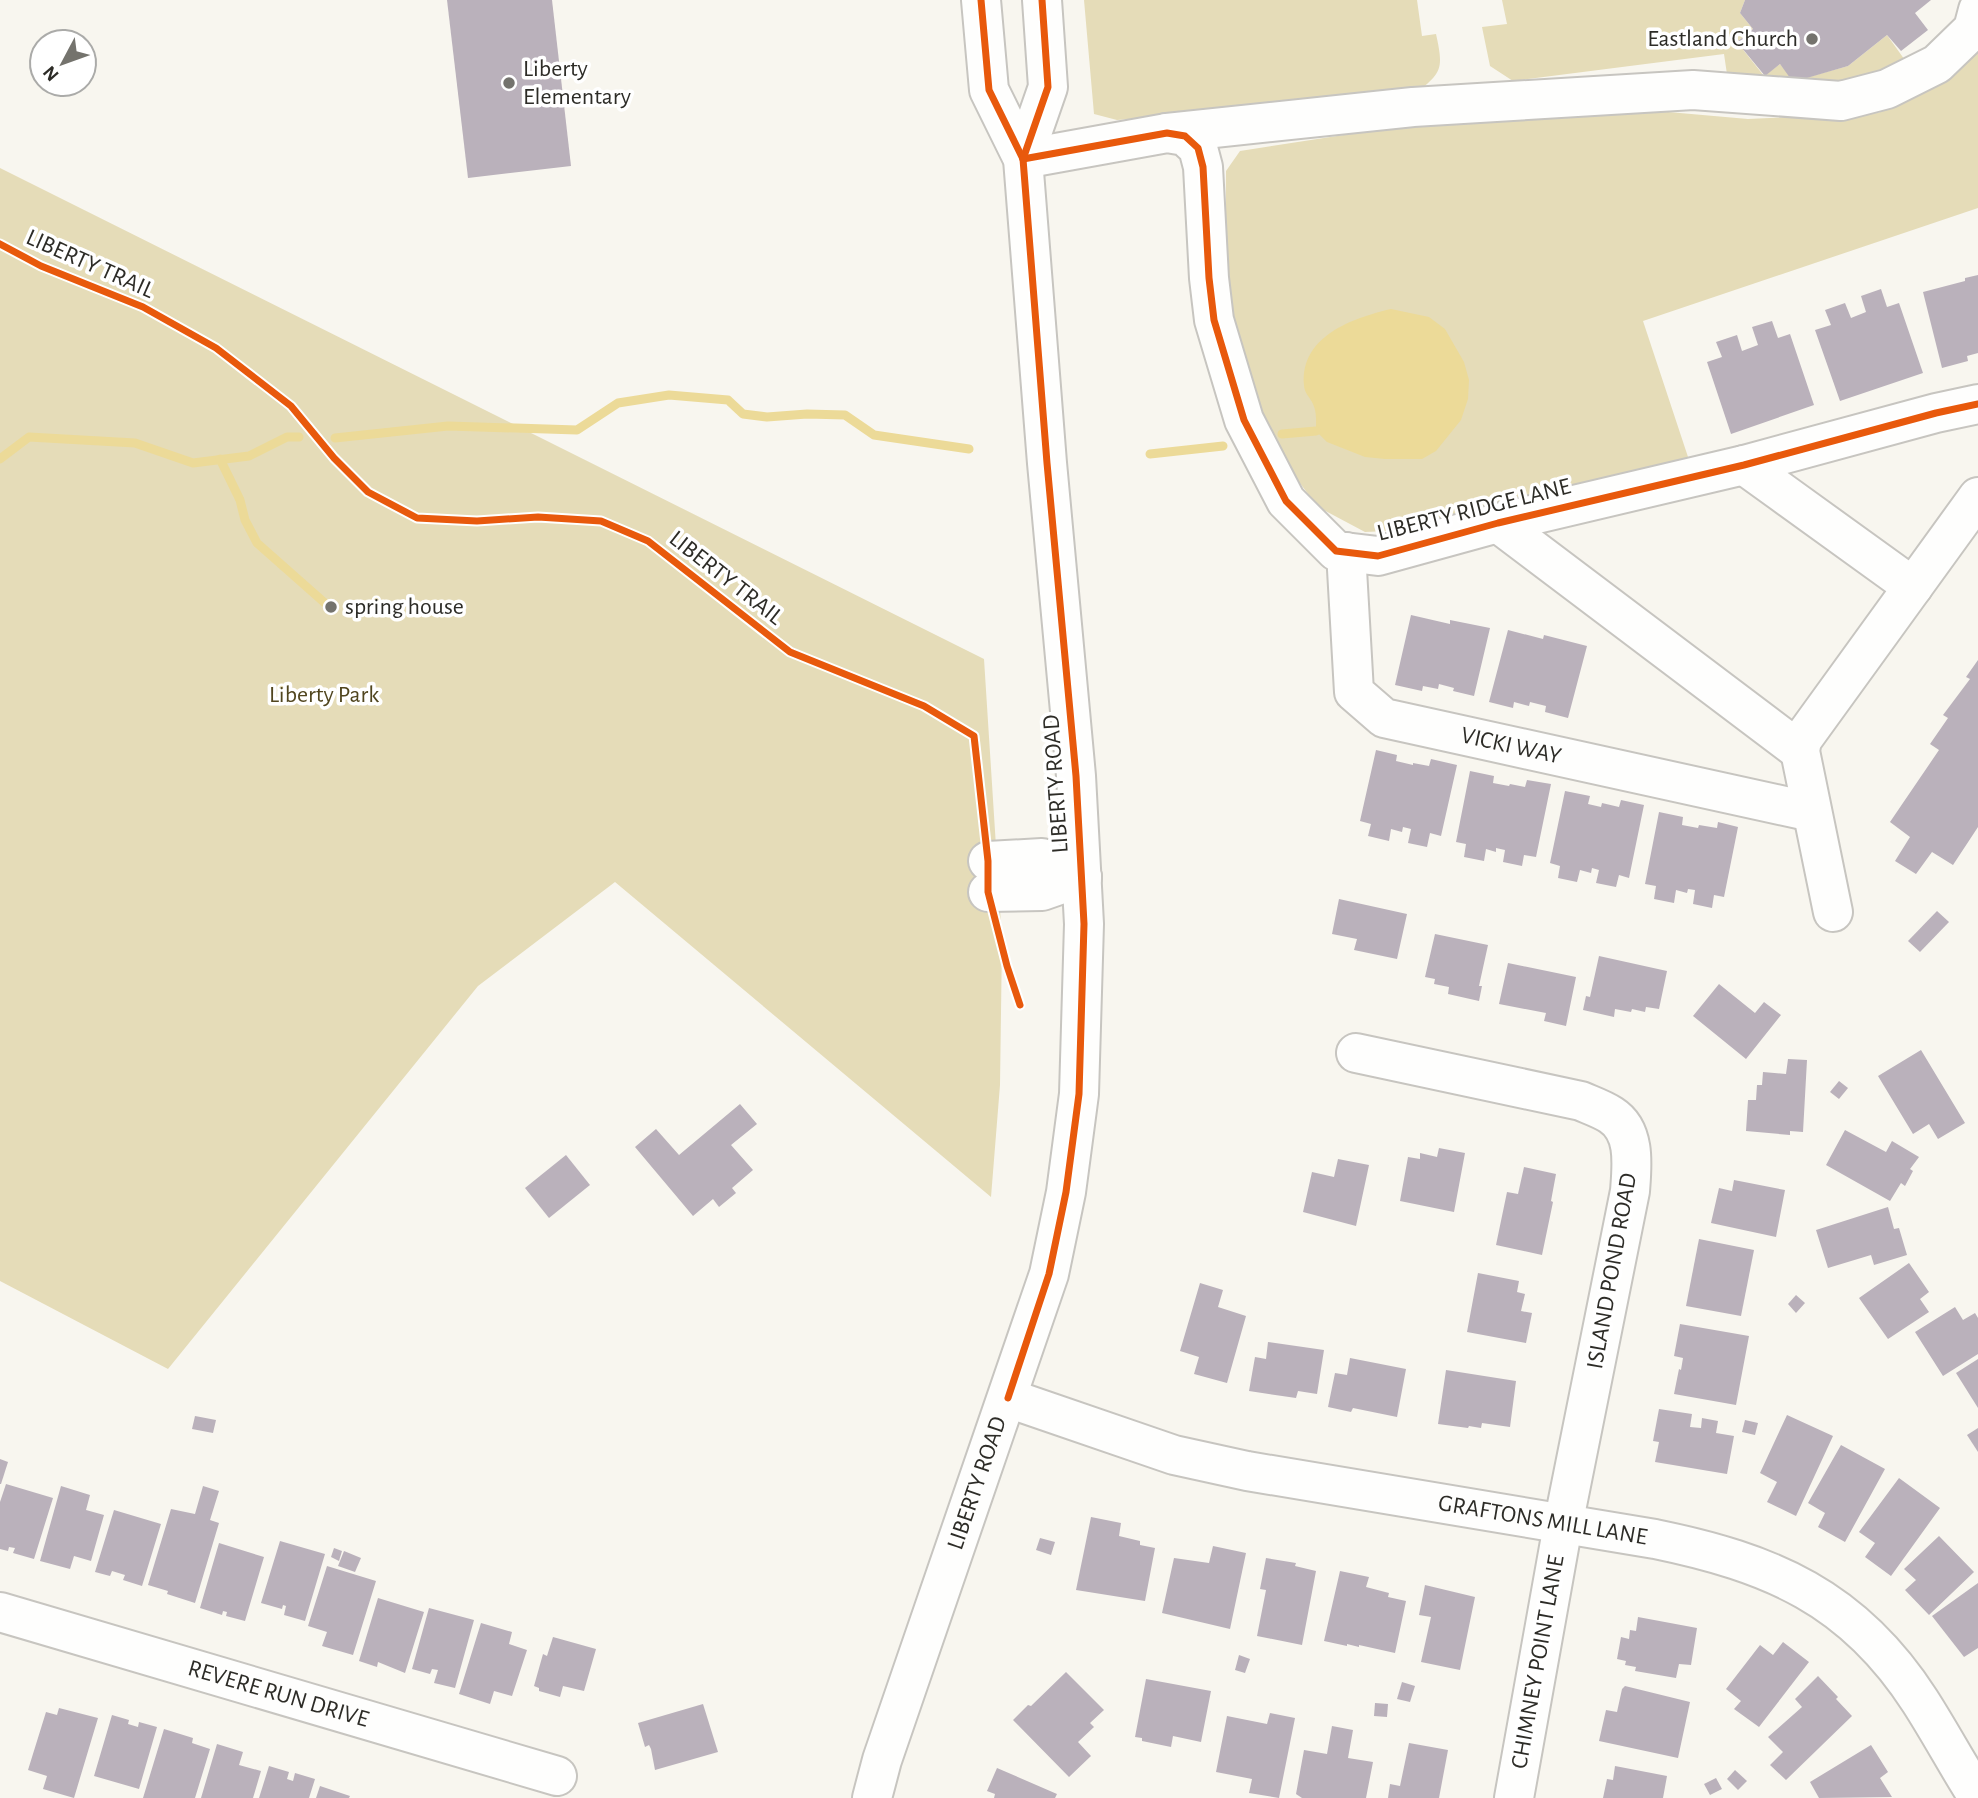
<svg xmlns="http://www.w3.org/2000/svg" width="1978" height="1798" font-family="'Alegreya Sans',sans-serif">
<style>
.green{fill:#e5dcb8}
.water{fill:#ecda98}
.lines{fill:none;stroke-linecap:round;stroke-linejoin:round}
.stream{stroke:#ecda98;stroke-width:9}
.building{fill:#bab1bb}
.minor-casing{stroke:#c7c5c0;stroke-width:42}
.major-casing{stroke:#c7c5c0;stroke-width:42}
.minor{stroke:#fefefd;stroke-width:38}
.major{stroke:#fefefd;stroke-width:38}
.cycleway-casing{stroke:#fff;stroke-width:11}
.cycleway{stroke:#e8590c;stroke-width:7}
.poi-dot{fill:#74736d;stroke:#fff;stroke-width:2.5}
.labels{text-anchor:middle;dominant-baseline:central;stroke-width:7;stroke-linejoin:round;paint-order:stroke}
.poi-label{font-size:24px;fill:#2d2c27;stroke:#fff;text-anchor:start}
.street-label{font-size:24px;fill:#2d2c27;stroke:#fff}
.park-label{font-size:24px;fill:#51461f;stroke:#fff}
</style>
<rect width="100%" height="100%" fill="#f8f6ef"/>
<g class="green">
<path d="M1084,0H1417L1422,36L1436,34C1444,70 1442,73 1412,96L1117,120L1094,114Z"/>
<polygon points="1502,0 1745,0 1740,13 1753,29 1737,42 1764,76 1780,64 1794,81 1848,66 1887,35 1907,63 1853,87 1728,81 1724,54 1513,81 1490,66 1482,27 1507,24"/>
<polygon points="1978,30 1978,208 1643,321 1691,466 1431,529 1365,532 1318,507 1283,461 1246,375 1225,315 1226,171 1240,151 1350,134 1589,105 1748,119 1878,113 1930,87"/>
<polygon points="0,168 984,659 1002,940 1000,1085 991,1197 615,882 478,986 168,1369 0,1281"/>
</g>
<path class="water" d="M1391,309L1429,317L1445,329L1464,362L1469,380L1468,399L1461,420L1436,451L1422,459H1385L1365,457L1327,442L1316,431C1316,423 1317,412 1313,404C1310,397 1304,393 1304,385C1300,336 1353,318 1391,309Z"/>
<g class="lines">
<g class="stream">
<polyline points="1282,434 1316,431"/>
<polyline points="335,438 448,426 577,430 618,403 669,395 728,400 743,414 767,417 807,414 845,415 874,435 969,449"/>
<polyline points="1150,454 1223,446"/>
<polyline points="0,459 29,437 135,443 193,463 249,456 287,437 299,437"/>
<polyline points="220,459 240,500 245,520 257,543 326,604"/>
</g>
</g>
<g class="building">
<polygon points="447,0 552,0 571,166 468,178"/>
<polygon points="1745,0 1931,0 1915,13 1928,30 1901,51 1887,35 1848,66 1793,82 1780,64 1765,76 1737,42 1753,29 1740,13"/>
<polygon points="1978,275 1978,353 1967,356 1968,361 1942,368 1923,292 1965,281 1965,278"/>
<polygon points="1881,289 1887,307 1899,303 1923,373 1840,401 1815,330 1831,325 1825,310 1845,303 1851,318 1866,312 1861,296"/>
<polygon points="1772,321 1778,338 1790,334 1814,405 1731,434 1707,362 1722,357 1716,342 1737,335 1742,351 1758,345 1752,327"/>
<polygon points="329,600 338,605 332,614 323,609"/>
<polygon points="1411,615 1450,624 1450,620 1490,628 1474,696 1453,691 1454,688 1439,684 1438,689 1423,686 1422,691 1395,685"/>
<polygon points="1508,630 1543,639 1544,635 1587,646 1568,718 1545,712 1546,706 1530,702 1529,706 1514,702 1513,708 1489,702"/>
<polygon points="1978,660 1978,827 1953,865 1932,852 1916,874 1895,861 1910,837 1890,822 1939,750 1930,744 1948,718 1943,715 1970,679 1966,677"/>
<polygon points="1376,750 1397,755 1396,761 1413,765 1413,763 1429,766 1431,759 1457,765 1441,836 1430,833 1427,847 1408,843 1411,829 1403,827 1402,832 1391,829 1389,841 1368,836 1371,824 1360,821"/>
<polygon points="1470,771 1494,776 1493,783 1509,786 1510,784 1525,787 1527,780 1551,784 1536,857 1524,855 1522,866 1503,862 1505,850 1496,848 1496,852 1486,849 1484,861 1464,857 1466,844 1456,842"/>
<polygon points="1565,791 1590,796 1588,804 1601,807 1602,803 1619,807 1621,800 1644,805 1629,878 1619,875 1616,887 1596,883 1599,870 1592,868 1591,873 1580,870 1577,882 1558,878 1560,866 1550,863"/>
<polygon points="1659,812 1683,817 1682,825 1698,828 1699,825 1717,828 1718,822 1738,827 1724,897 1714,895 1712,908 1693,904 1695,890 1688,889 1687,893 1676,890 1674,903 1654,899 1656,886 1645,884"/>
<polygon points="1339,899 1407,914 1397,959 1354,950 1357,939 1332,934"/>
<polygon points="1937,911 1949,922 1920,952 1908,941"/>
<polygon points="1435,934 1488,945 1479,986 1482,986 1479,1001 1448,994 1449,987 1434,984 1435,979 1425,977"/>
<polygon points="1599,956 1667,971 1659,1009 1646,1007 1645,1012 1632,1009 1631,1012 1615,1009 1614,1017 1583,1010 1586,996 1590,997"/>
<polygon points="1508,963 1576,977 1566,1026 1544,1021 1546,1013 1499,1004"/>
<polygon points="1719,984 1755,1013 1764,1002 1781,1015 1746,1059 1693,1016"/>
<polygon points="1921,1050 1965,1123 1938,1139 1929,1124 1913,1134 1878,1076"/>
<polygon points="1788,1059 1807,1060 1803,1132 1790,1131 1790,1135 1746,1131 1748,1100 1756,1100 1757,1085 1762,1085 1763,1072 1786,1074"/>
<polygon points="1839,1081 1848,1088 1839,1099 1830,1092"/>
<polygon points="740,1104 757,1124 731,1145 753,1170 732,1188 736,1193 719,1207 713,1199 693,1216 635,1147 656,1129 679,1155"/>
<polygon points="1845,1130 1886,1152 1892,1141 1919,1157 1910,1169 1913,1171 1905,1186 1901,1183 1890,1201 1826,1165"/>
<polygon points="1439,1148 1465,1153 1454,1212 1400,1201 1408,1157 1420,1159 1420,1153 1437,1157"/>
<polygon points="566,1155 590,1185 549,1218 525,1188"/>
<polygon points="1338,1159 1369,1165 1356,1226 1303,1212 1312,1172 1334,1177"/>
<polygon points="1524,1167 1556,1174 1551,1201 1553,1202 1542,1255 1496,1245 1507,1192 1518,1194"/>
<polygon points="1734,1180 1785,1190 1776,1237 1711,1223 1719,1188 1732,1191"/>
<polygon points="1888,1207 1894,1229 1899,1228 1907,1255 1874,1265 1871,1255 1828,1268 1816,1230"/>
<polygon points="1699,1239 1754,1250 1741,1316 1686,1306"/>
<polygon points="1909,1263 1929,1292 1920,1299 1929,1312 1888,1339 1859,1298"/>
<polygon points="1478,1273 1519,1281 1517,1292 1525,1294 1521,1311 1532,1313 1526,1343 1467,1332"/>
<polygon points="1200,1283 1223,1290 1218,1307 1246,1316 1227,1383 1194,1374 1199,1357 1180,1351"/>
<polygon points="1796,1295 1805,1303 1796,1313 1788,1304"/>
<polygon points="1955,1307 1963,1320 1975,1313 1978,1318 1978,1354 1943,1376 1915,1332"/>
<polygon points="1680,1324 1749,1336 1736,1405 1674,1394 1679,1369 1681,1370 1683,1358 1674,1356"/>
<polygon points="1268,1342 1324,1350 1317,1394 1298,1391 1296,1398 1249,1391 1255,1357 1266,1359"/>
<polygon points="1350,1358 1406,1369 1397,1417 1353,1408 1351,1412 1328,1407 1335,1373 1347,1375"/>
<polygon points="1978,1359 1978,1408 1956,1373"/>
<polygon points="1446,1370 1516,1381 1510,1427 1482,1423 1481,1428 1469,1426 1468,1428 1438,1424"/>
<polygon points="1659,1409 1692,1414 1690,1427 1701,1428 1702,1418 1718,1421 1716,1433 1734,1436 1727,1474 1655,1462 1659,1442 1653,1441"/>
<polygon points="1787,1415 1833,1436 1796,1516 1767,1502 1777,1482 1760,1473"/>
<polygon points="195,1416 216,1420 213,1433 192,1429"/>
<polygon points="1745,1420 1758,1423 1755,1435 1742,1432"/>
<polygon points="1978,1428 1978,1452 1967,1435"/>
<polygon points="1841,1445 1885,1469 1845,1542 1818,1527 1825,1513 1808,1503"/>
<polygon points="0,1459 8,1462 1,1484 0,1484"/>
<polygon points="1899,1478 1940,1508 1891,1576 1865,1557 1875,1543 1859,1532"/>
<polygon points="6,1484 53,1498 34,1559 13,1553 15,1548 9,1547 8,1551 0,1549 0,1502"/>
<polygon points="61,1486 90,1495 86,1510 104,1515 91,1561 74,1556 70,1569 40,1561"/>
<polygon points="203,1486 219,1491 210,1520 219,1523 195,1603 167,1594 168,1591 148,1585 171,1509 195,1514"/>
<polygon points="114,1510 161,1524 142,1586 123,1580 125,1575 112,1571 110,1576 95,1572"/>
<polygon points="1091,1517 1121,1523 1119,1536 1140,1541 1140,1545 1155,1548 1145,1601 1076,1590"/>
<polygon points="1939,1536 1974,1572 1929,1615 1905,1590 1916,1580 1904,1569"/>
<polygon points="1040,1538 1055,1542 1051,1555 1036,1550"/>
<polygon points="280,1541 325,1554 305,1621 284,1615 286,1606 283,1605 282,1609 261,1603"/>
<polygon points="219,1543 264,1557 245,1621 226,1616 227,1612 223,1611 222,1615 200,1608"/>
<polygon points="1213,1546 1246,1553 1230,1629 1162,1613 1174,1558 1209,1563"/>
<polygon points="334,1548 342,1551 339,1561 331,1557"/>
<polygon points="344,1551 361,1558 355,1572 338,1566"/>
<polygon points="1266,1558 1296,1563 1295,1566 1316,1571 1302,1645 1257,1636 1266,1590 1260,1589"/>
<polygon points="327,1566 376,1581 353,1655 322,1646 327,1632 308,1626"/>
<polygon points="1340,1571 1369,1577 1366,1587 1389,1593 1388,1597 1406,1601 1395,1653 1359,1645 1359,1647 1347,1644 1347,1646 1324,1641"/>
<polygon points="1978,1583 1978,1648 1964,1657 1932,1616"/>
<polygon points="1425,1585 1475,1597 1460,1670 1421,1662 1431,1617 1419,1615"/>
<polygon points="378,1598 424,1612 405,1673 378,1662 377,1667 359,1661"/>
<polygon points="429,1608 474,1620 455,1688 434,1683 438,1670 432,1669 430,1674 412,1669"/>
<polygon points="1638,1617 1697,1628 1691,1665 1679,1664 1676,1678 1635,1671 1636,1667 1625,1665 1626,1661 1617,1659 1621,1637 1629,1639 1630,1630 1636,1631"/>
<polygon points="481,1623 512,1632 509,1644 527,1650 512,1696 494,1691 490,1704 459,1694"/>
<polygon points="553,1637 596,1649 584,1691 563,1686 560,1697 539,1691 539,1688 534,1686 543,1654 547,1656"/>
<polygon points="1783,1642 1809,1662 1759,1727 1734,1709 1741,1701 1726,1689 1760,1645 1773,1655"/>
<polygon points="1239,1655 1250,1659 1245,1673 1235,1670"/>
<polygon points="1066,1672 1104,1710 1090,1723 1094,1727 1078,1742 1091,1756 1069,1777 1013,1720 1028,1705 1031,1706"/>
<polygon points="1818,1676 1838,1697 1836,1699 1852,1716 1786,1780 1770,1765 1783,1752 1768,1737 1802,1707 1795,1699"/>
<polygon points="1146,1679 1211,1691 1201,1742 1173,1736 1171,1747 1142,1741 1142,1738 1135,1737"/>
<polygon points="1402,1682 1415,1686 1410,1702 1397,1699"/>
<polygon points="1625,1686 1690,1702 1678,1758 1599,1741 1606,1710 1617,1712 1622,1689"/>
<polygon points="1375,1703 1388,1704 1387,1717 1374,1716"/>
<polygon points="703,1704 718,1752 655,1770 651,1749 649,1745 645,1747 638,1723"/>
<polygon points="59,1708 98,1718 74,1798 43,1789 47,1776 28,1770 46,1712 57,1715"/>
<polygon points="1270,1713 1295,1718 1279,1798 1249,1793 1252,1779 1216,1772 1227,1716 1267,1724"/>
<polygon points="112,1715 129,1720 128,1724 138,1727 139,1722 157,1727 139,1789 94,1776"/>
<polygon points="1332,1726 1353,1730 1348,1758 1373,1762 1366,1798 1302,1798 1296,1794 1304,1750 1327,1754"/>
<polygon points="164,1729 193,1738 192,1743 210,1749 195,1798 143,1798"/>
<polygon points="1409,1743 1448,1750 1439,1798 1388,1798 1390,1784 1400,1786"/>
<polygon points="217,1744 243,1752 239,1765 261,1771 253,1798 201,1798"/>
<polygon points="1871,1745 1888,1772 1880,1778 1892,1797 1819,1798 1810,1782"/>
<polygon points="269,1766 289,1772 287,1779 293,1781 295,1773 315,1779 309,1798 259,1798"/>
<polygon points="1615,1766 1667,1776 1663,1798 1603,1798 1607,1779 1613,1780"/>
<polygon points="997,1768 1057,1794 1055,1798 994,1798 995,1794 987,1791"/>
<polygon points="1735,1770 1747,1781 1738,1790 1727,1779"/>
<polygon points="1716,1778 1722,1789 1710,1795 1704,1784"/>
<polygon points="320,1786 350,1796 349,1798 316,1798"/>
</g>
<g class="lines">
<defs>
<g id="minor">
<polyline points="1167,133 1413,107 1693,90 1841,101 1887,89 1937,64 1973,29 1978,10"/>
<polyline points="1023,159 1167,133 1185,136 1198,148 1203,167 1209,278 1214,320 1244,420 1286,501 1336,551 1378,556 1498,523 1744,465 1936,413 1978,404"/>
<polyline points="1744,465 1913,587"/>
<polyline points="1498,523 1800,751"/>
<path id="s1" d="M1346,552L1354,692L1384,718L1812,812"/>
<polyline points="988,861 1042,858 1082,877"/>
<polyline points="988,892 1042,891 1082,877"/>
<polyline points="1833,912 1800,751 1802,740 1978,497"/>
<path d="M1356,1053L1581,1101C1590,1105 1602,1109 1611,1115C1636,1131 1632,1165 1630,1191L1563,1525L1514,1798"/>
<path id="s2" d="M1008,1398L1174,1455L1247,1471L1655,1539C1771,1563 1853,1597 1920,1701C1940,1732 1958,1766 1978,1797"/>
<path id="s3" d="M0,1612L557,1776"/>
</g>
<g id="major">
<polyline points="1023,159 1048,87 1042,0"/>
<path id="s4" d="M872,1798L882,1760L1049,1274L1066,1192L1079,1094L1084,924L1076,776L1047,463L1023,159L989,90L981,0"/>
</g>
</defs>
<use href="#minor" class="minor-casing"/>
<use href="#major" class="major-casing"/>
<use href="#minor" class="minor"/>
<use href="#major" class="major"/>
<defs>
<g id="cycleway">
<polyline points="981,0 989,90 1023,159 1047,463 1076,776 1084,924 1079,1094 1066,1192 1049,1274 1008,1398"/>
<polyline points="1023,159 1167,133 1185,136 1198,148 1203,167 1209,278 1214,320 1244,420 1286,501 1336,551 1378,556 1498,523 1744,465 1936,413 1978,404"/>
<polyline points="1023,159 1048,87 1042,0"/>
<polyline points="0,244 41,266 143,307 216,348 291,406 334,458 368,492 417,518 477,521 538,517 601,521 648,541 790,652 924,706 974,736 988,861 988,892 1007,966 1020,1005"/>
</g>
</defs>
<use href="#cycleway" class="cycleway-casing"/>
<use href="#cycleway" class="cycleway"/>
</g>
<g class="poi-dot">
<circle cx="1812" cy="39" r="7"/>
<circle cx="509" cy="83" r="7"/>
<circle cx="331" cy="607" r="7"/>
</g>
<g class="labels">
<g class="poi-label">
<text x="1798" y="39" text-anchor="end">Eastland Church</text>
<text x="523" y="69">Liberty<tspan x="523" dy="28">Elementary</tspan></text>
<text x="345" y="607">spring house</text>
</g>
<g class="street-label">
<text transform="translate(90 264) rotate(24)">LIBERTY TRAIL</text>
<text transform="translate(1474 510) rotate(-14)">LIBERTY RIDGE LANE</text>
<text transform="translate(726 578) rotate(38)">LIBERTY TRAIL</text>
<text stroke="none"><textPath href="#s1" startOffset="310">VICKI WAY</textPath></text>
<text transform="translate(1056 784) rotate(-94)">LIBERTY ROAD</text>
<text transform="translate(1612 1271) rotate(-80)">ISLAND POND ROAD</text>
<text stroke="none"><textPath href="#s4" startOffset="332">LIBERTY ROAD</textPath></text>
<text stroke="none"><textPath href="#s2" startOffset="550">GRAFTONS MILL LANE</textPath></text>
<text transform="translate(1538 1662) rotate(-80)">CHIMNEY POINT LANE</text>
<text stroke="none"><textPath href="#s3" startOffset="290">REVERE RUN DRIVE</textPath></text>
</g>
<g class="park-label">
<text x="324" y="695">Liberty Park</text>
</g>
</g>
<g transform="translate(63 63) rotate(229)"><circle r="33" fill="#ffffff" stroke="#ababa9" stroke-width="2"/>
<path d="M0-5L12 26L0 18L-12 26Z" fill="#74736d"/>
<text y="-10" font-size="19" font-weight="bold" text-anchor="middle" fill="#2d2c27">N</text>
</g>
</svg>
